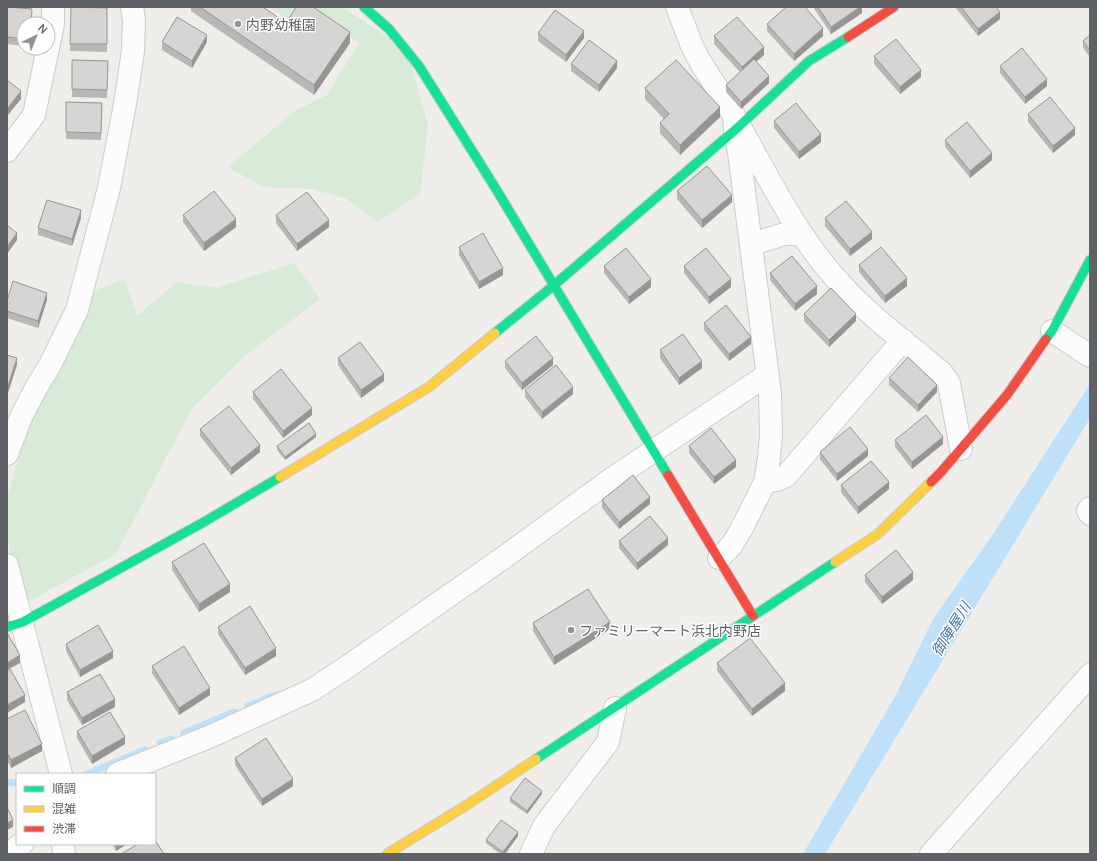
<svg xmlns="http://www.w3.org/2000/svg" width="1097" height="861" font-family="Manrope,'Noto Sans JP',sans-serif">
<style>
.green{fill:#d8ebd6}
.water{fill:#bfe0f9}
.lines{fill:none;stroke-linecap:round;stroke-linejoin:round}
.stream{stroke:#bfe0f9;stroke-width:7}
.street-casing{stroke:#cbcccc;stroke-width:24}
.fast-casing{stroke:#cacacb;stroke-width:11}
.slow-casing{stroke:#cacacb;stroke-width:11}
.jam-casing{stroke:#cacacb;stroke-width:11}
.street{stroke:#fdfcfc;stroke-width:22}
.fast{stroke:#16e098;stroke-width:9}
.slow{stroke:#ffcf43;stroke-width:9}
.jam{stroke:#f24e42;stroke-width:9}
.wall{fill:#b8b7b5}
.shaded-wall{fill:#969594}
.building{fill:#d6d5d3;stroke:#969594}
.poi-dot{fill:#919496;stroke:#fff;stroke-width:1.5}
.labels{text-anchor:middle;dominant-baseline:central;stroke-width:3;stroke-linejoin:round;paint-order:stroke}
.poi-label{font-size:14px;fill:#5f6368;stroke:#fff;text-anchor:start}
.water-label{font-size:15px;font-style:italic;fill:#4174aa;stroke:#fff}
</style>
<rect width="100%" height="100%" fill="#efeeea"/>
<g class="green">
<polygon points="270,7 296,7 293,23"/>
<polygon points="305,7 342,7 407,50 428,125 420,194 378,222 345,198 311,189 263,187 228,167 295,111 327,95 359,43"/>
<polygon points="294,263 320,299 246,355 191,410 116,554 22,605 7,537 7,498 26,431 93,291 125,279 137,316 177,282 217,288"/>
</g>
<polygon class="water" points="1090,384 1090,418 825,854 803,854 896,695 933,619 993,534"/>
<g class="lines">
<g class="stream">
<polyline points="248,706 278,694"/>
<polyline points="184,733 234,712"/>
<polyline points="160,743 171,739"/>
<polyline points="87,774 145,750"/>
<polyline points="7,782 17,783"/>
</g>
<defs>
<g id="street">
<polyline points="677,7 692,46 701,63 734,115 735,130 739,152 770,393 771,435 769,458 765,482 742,528 732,545 719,558"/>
<polyline points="48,48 53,24 53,7"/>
<path d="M739,125C770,180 797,237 840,283C870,317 908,344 942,373L949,383L961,449"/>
<polyline points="7,151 34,115 48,48"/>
<polyline points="751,244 785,234 801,234"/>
<polyline points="1052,331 1090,356"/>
<polyline points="7,454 21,417 36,388 50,365 77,310 109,188 125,104 133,51 134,21 132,7"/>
<polyline points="765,482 777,480 786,476 903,340"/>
<polyline points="1090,508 1088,511 1090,514"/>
<polyline points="7,565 61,774"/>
<polyline points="117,774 209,737 312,690 347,667 503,558 613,478 767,375"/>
<polyline points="63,844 64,854"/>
<polyline points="7,854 22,844"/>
<polyline points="531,854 544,826 608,742 615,708"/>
<polyline points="931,854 1090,675"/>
</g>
<g id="fast">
<polyline points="364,7 389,29 419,66 496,189 668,475"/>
<polyline points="495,333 553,286 735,130 809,61 848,37"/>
<polyline points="1046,339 1052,331 1090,260"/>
<polyline points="7,627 23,622 204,522 280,477"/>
<polyline points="536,759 835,562"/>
</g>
<g id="slow">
<polyline points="280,477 429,387 495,333"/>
<polyline points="835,562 878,534 931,482"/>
<polyline points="387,854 470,803 536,759"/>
</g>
<g id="jam">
<polyline points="848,37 894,7"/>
<polyline points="668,475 753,616"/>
<polyline points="931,482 941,472 1007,395 1046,339"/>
</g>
</defs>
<use href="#street" class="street-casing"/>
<use href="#fast" class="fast-casing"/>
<use href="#slow" class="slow-casing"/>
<use href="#jam" class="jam-casing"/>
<use href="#street" class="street"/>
<use href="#fast" class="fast"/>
<use href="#slow" class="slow"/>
<use href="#jam" class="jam"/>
</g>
<g class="wall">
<polygon points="7,7 32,17 24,24 24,46 7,44"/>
<polygon points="71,7 107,8 107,52 70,51"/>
<polygon points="191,7 263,7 286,23 350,43 314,95 191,11"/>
<polygon points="813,7 862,7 862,13 831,34"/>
<polygon points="955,7 996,7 1000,19 978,36"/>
<polygon points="767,24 823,36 794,61 767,31"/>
<polygon points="538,33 584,38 566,62 538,41"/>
<polygon points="1090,35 1090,57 1083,48 1083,41"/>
<polygon points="714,36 764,55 756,61 769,83 741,109 726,92 726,85 740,72 714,44"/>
<polygon points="162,42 207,42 192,68 162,50"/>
<polygon points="874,56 921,77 900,94 874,64"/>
<polygon points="72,60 108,61 107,98 72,97"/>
<polygon points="571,64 617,68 599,92 571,71"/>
<polygon points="1000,66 1047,86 1025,104 1000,73"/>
<polygon points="645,88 720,117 680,155 660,133 660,123 664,119 645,99"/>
<polygon points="66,102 102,103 101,140 66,139"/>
<polygon points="1028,114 1075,135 1053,153 1028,122"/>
<polygon points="774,121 821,142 799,159 774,128"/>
<polygon points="945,140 992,160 970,178 945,147"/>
<polygon points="677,191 732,202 702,228 677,199"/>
<polygon points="183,215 236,227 204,251 183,222"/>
<polygon points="276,215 329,227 297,251 276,223"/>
<polygon points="81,218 72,246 38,235 38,228"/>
<polygon points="825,218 872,239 850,256 825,226"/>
<polygon points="459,247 503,275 479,289 459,255"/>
<polygon points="859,265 907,286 885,303 859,272"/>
<polygon points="604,266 651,287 629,304 604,273"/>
<polygon points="684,266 731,287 709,304 684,273"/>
<polygon points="770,273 817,294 795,311 770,280"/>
<polygon points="47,300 38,328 7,318 7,301"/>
<polygon points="804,314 856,321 829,347 804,321"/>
<polygon points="704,323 751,344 729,361 704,330"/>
<polygon points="660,350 702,368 679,385 660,358"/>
<polygon points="338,358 384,381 361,398 338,365"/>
<polygon points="505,361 553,365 522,390 505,368"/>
<polygon points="889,378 937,392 918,412 889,385"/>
<polygon points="525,390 573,394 542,419 525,397"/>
<polygon points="253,392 312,415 283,438 253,399"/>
<polygon points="200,429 260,452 231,475 200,436"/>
<polygon points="316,437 285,460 277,450 277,446"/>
<polygon points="895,440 943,444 912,469 895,447"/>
<polygon points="689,446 736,467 714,484 689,453"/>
<polygon points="820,452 868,456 837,481 820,459"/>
<polygon points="841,485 889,489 858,514 841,492"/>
<polygon points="602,500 650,504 619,529 602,508"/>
<polygon points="619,541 668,545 637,570 619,548"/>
<polygon points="172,562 230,592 199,612 172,570"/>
<polygon points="865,575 913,580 882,604 865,582"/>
<polygon points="533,623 610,629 554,665 533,631"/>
<polygon points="218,627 276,656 245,675 218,634"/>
<polygon points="66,644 113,658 80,677 66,651"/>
<polygon points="717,663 785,691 752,716 717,671"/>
<polygon points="152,666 210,695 179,715 152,673"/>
<polygon points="67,692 115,707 82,725 67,700"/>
<polygon points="7,719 42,751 11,768 7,760"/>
<polygon points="77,731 125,744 92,764 77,738"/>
<polygon points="235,758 293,786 262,806 235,765"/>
<polygon points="542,794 527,814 510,802 510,798"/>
<polygon points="518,836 505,854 500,854 486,843 486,840"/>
<polygon points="112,844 127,844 116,851"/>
</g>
<g class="shaded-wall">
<polygon points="860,7 862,7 862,13 831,34 831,27"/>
<polygon points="1000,12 1000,19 978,36 978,29"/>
<polygon points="823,28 823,36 794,61 794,54"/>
<polygon points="584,31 584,38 566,62 566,55"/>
<polygon points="350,32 350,43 314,95 314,85"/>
<polygon points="207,35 207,42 192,68 192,61"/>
<polygon points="764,47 764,55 742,74 742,67"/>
<polygon points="617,61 617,68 599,92 599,85"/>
<polygon points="921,70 921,77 900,94 900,87"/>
<polygon points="769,76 769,83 741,109 741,102"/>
<polygon points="1047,79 1047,86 1025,104 1025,97"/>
<polygon points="21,91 21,99 7,116 7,109"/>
<polygon points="720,107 720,117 680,155 680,145"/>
<polygon points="1075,128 1075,135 1053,153 1053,146"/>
<polygon points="821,134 821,142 799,159 799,152"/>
<polygon points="992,153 992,160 970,178 970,171"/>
<polygon points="732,195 732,202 702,228 702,220"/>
<polygon points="81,210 81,218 72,246 72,239"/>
<polygon points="236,219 236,227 204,251 204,243"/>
<polygon points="329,220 329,227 297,251 297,244"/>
<polygon points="872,232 872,239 850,256 850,249"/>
<polygon points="17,233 17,240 7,254 7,247"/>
<polygon points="503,268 503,275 479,289 479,282"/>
<polygon points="907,278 907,286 885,303 885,296"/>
<polygon points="651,279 651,287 629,304 629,297"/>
<polygon points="731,279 731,287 709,304 709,297"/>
<polygon points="817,286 817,294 795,311 795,304"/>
<polygon points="47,293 47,300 38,328 38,321"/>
<polygon points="856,314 856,321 829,347 829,340"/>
<polygon points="751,337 751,344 729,361 729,354"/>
<polygon points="17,358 17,365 8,393 8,386"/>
<polygon points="553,358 553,365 522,390 522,383"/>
<polygon points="702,361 702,368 679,385 679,378"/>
<polygon points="384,374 384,381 361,398 361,390"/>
<polygon points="937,385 937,392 918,412 918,405"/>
<polygon points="573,387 573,394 542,419 542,412"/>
<polygon points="312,408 312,415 283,438 283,431"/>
<polygon points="316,434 316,437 285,460 285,457"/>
<polygon points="943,437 943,444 912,469 912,462"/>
<polygon points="260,445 260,452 231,475 231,468"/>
<polygon points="868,449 868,456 837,481 837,474"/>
<polygon points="736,460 736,467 714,484 714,477"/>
<polygon points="889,482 889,489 858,514 858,507"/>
<polygon points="650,497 650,504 619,529 619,522"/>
<polygon points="668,538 668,545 637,570 637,563"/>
<polygon points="913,572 913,580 882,604 882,597"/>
<polygon points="230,584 230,592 199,612 199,604"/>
<polygon points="610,622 610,629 554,665 554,657"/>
<polygon points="276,648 276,656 245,675 245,668"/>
<polygon points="113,651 113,658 80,677 80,670"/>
<polygon points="20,655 20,663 7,670 7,663"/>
<polygon points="785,683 785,691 752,716 752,709"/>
<polygon points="210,688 210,695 179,715 179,708"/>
<polygon points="25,695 25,702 7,713 7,705"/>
<polygon points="115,699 115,707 82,725 82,718"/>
<polygon points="125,737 125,744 92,764 92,756"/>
<polygon points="42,744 42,751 11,768 11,760"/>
<polygon points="293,779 293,786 262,806 262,799"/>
<polygon points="542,791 542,794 527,814 527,811"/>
<polygon points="13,820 13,827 7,830 7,823"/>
<polygon points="518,832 518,836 505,854 503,854 503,852"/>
<polygon points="116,844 127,844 116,851"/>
</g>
<g class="building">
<polygon points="7,7 32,9 31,24 24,24 24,39 7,37"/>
<polygon points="71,7 107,8 107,44 70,44"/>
<polygon points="200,7 263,7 286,23 296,7 313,7 350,32 314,85"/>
<polygon points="786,7 805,7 823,28 794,54 767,24"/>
<polygon points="818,7 860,7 831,27"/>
<polygon points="961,7 996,7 1000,12 978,29"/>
<polygon points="555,10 584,31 566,55 538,33"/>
<polygon points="177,17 207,35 192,61 162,42"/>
<polygon points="737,17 764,47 742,67 714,36"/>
<polygon points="1090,35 1090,50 1083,41"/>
<polygon points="896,39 921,70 900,87 874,56"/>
<polygon points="589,40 617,61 599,85 571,64"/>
<polygon points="1022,48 1047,79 1025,97 1000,66"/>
<polygon points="754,59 769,76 741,102 726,85"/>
<polygon points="72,60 108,61 107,90 72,89"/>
<polygon points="676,60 720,107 680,145 660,123 669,114 645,88"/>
<polygon points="7,80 21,91 7,109"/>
<polygon points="1050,97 1075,128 1053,146 1028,114"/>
<polygon points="66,102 102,103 101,133 66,132"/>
<polygon points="796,103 821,134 799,152 774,121"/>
<polygon points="967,122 992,153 970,171 945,140"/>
<polygon points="707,166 732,195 702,220 677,191"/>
<polygon points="214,191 236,219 204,243 183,215"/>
<polygon points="307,192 329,220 297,244 276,215"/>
<polygon points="47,200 81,210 72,239 38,228"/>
<polygon points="846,201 872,232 850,249 825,218"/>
<polygon points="7,225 17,233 7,247"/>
<polygon points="483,233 503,268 479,282 459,247"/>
<polygon points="881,247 907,278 885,296 859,265"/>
<polygon points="626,248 651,279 629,297 604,266"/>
<polygon points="706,248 731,279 709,297 684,266"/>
<polygon points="792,256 817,286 795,304 770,273"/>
<polygon points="13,281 47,293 38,321 7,311 7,301"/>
<polygon points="831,288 856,314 829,340 804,314"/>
<polygon points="726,305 751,337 729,354 704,323"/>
<polygon points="683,334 702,361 679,378 660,350"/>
<polygon points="536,336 553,358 522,383 505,361"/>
<polygon points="360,342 384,374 361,390 338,358"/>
<polygon points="7,355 17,358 8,386 7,386"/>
<polygon points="908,357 937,385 918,405 889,378"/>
<polygon points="556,365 573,387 542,412 525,390"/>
<polygon points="281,369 312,408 283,431 253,392"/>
<polygon points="229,406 260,445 231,468 200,429"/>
<polygon points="926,415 943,437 912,462 895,440"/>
<polygon points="309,423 316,434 285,457 277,446"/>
<polygon points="850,427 868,449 837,474 820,452"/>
<polygon points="711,428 736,460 714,477 689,446"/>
<polygon points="871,461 889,482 858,507 841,485"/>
<polygon points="633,475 650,497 619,522 602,500"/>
<polygon points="650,516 668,538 637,563 619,541"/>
<polygon points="204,543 230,584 199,604 172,562"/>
<polygon points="896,550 913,572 882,597 865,575"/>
<polygon points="588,589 610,622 554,657 533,623"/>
<polygon points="250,606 276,648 245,668 218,627"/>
<polygon points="98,625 113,651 80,670 66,644"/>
<polygon points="7,633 20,655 7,663"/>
<polygon points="750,638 785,683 752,709 717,663"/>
<polygon points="184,646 210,688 179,708 152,666"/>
<polygon points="10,669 25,695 7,705 7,671"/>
<polygon points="100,674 115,699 82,718 67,692"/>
<polygon points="25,710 42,744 11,760 7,753 7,719"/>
<polygon points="110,712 125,737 92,756 77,731"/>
<polygon points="266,738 293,779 262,799 235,758"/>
<polygon points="525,778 542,791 527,811 510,798"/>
<polygon points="7,807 13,820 7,823"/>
<polygon points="501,820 518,832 503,852 486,840"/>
<polygon points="155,840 164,854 121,854 138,844 155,844"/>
</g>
<g class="poi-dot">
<circle cx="238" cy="24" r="4"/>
<circle cx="571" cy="630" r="4"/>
</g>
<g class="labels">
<g class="poi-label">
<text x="246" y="24">内野幼稚園</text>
<text x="579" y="630">ファミリーマート浜北内野店</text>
</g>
<g class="water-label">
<text transform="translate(951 629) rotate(-58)">御陣屋川</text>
</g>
</g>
<rect width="1097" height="861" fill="none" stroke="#5f6368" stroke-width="16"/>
<rect x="16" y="773" width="140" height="72" fill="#ffffff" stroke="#bfc1c3"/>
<rect x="24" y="786" width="20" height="6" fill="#16e098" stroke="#bfc1c3"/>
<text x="52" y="793" font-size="12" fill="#5f6368">順調</text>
<rect x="24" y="806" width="20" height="6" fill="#ffcf43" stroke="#bfc1c3"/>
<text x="52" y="813" font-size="12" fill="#5f6368">混雑</text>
<rect x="24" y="826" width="20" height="6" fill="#f24e42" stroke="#bfc1c3"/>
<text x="52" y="833" font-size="12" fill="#5f6368">渋滞</text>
<g transform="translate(36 36) rotate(43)"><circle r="19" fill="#ffffff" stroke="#bfc1c3"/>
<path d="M0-3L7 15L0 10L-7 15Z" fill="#919496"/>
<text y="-6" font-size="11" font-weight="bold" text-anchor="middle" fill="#5f6368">N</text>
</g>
</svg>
